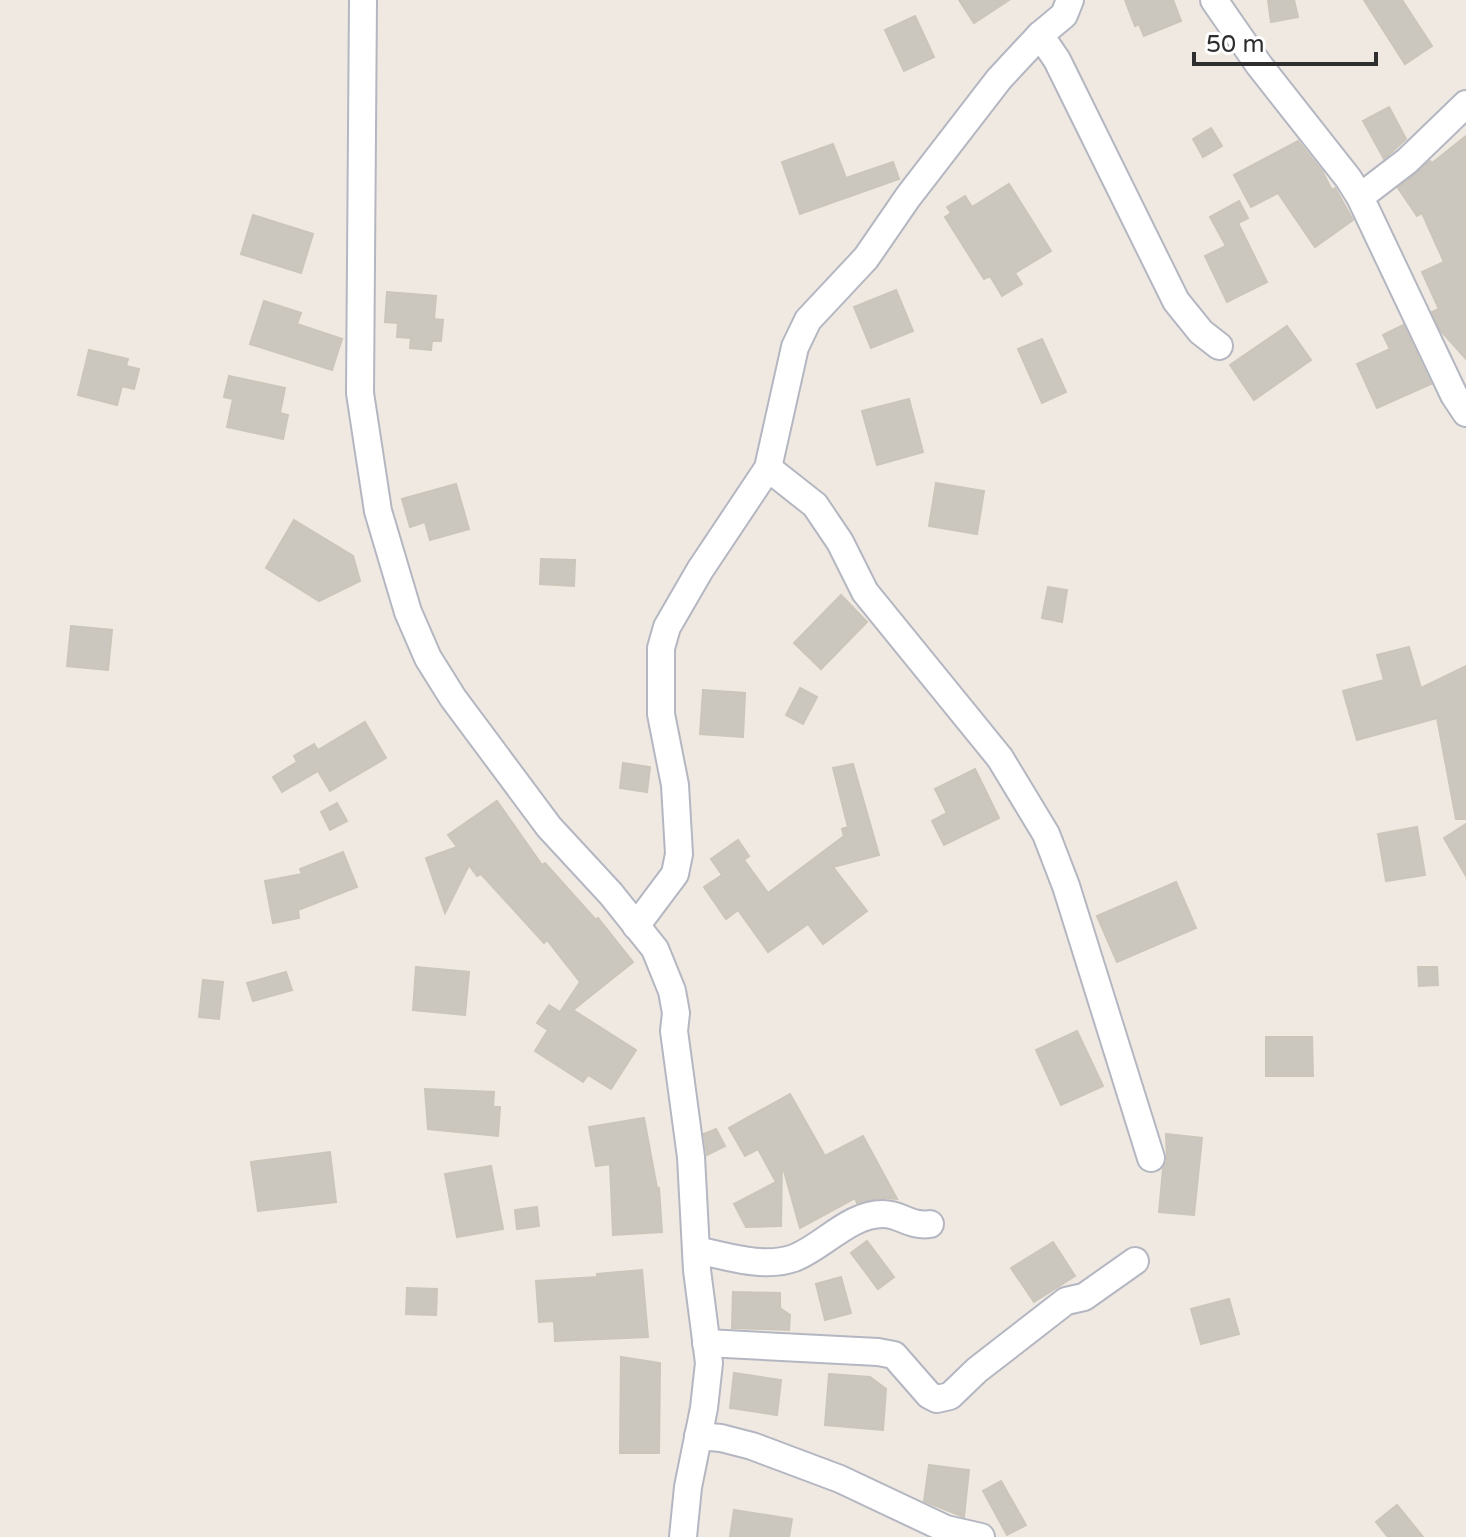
<svg xmlns="http://www.w3.org/2000/svg" width="1466" height="1537" font-family="'Varela Round',sans-serif">
<style>
.building{fill:#cbc7bf;stroke:#cbc5ba;stroke-width:2}
.lines{fill:none;stroke-linecap:round;stroke-linejoin:round}
.minor-casing{stroke:#b4b7c1;stroke-width:30}
.minor{stroke:#fff;stroke-width:26}
</style>
<rect width="100%" height="100%" fill="#efe9e1"/>
<g class="building">
<polygon points="959,0 1009,0 974,23"/>
<polygon points="1125,0 1173,0 1181,21 1144,36 1139,24 1135,26"/>
<polygon points="1268,0 1294,0 1298,17 1271,22"/>
<polygon points="1364,0 1402,0 1432,46 1405,64"/>
<polygon points="915,16 934,57 904,71 885,30"/>
<polygon points="1389,107 1406,139 1384,159 1363,121"/>
<polygon points="1211,128 1222,146 1203,157 1193,139"/>
<polygon points="1466,136 1466,359 1441,331 1432,312 1439,309 1422,272 1444,262 1422,213 1417,216 1398,188 1430,161 1432,163"/>
<polygon points="1298,141 1322,171 1332,190 1335,188 1353,220 1315,247 1278,193 1251,207 1234,175"/>
<polygon points="833,144 846,178 893,162 899,179 800,214 782,162"/>
<polygon points="1009,184 1051,251 1015,273 1022,284 1002,296 990,276 984,279 945,217 951,213 947,207 965,196 972,207"/>
<polygon points="1239,201 1248,218 1238,223 1267,282 1227,302 1205,256 1226,246 1210,217"/>
<polygon points="253,215 313,234 301,273 241,254"/>
<polygon points="896,290 913,331 871,348 854,307"/>
<polygon points="387,292 436,296 434,319 443,320 441,341 432,341 431,350 410,348 411,338 397,337 398,323 385,322"/>
<polygon points="264,301 301,313 297,324 342,339 332,370 250,344"/>
<polygon points="1403,325 1431,384 1377,408 1357,364 1390,349 1383,335"/>
<polygon points="1287,326 1311,360 1254,400 1230,365"/>
<polygon points="1042,339 1066,392 1042,403 1018,349"/>
<polygon points="89,350 128,359 126,366 139,369 134,389 122,386 117,405 78,395"/>
<polygon points="229,376 285,388 280,413 288,415 283,439 227,427 233,399 224,397"/>
<polygon points="909,399 923,452 877,465 862,411"/>
<polygon points="936,483 984,491 977,534 929,526"/>
<polygon points="456,484 469,529 430,540 425,522 410,527 402,499"/>
<polygon points="294,520 353,556 360,581 319,601 266,568"/>
<polygon points="541,559 575,560 574,586 540,584"/>
<polygon points="1048,587 1067,590 1062,622 1042,618"/>
<polygon points="841,595 867,622 821,669 794,643"/>
<polygon points="71,626 112,630 108,670 67,666"/>
<polygon points="1409,647 1421,688 1466,666 1466,819 1456,819 1437,718 1357,740 1343,691 1384,680 1377,655"/>
<polygon points="800,688 817,697 803,724 786,715"/>
<polygon points="703,690 745,693 743,737 700,734"/>
<polygon points="365,722 386,758 330,791 318,771 282,792 273,777 297,762 294,756 314,744 318,750"/>
<polygon points="623,763 650,767 647,792 620,788"/>
<polygon points="853,764 879,855 833,867 867,911 823,944 808,924 768,952 738,910 726,919 704,887 722,875 711,859 738,840 749,856 744,860 768,893 844,836 842,829 848,827 833,768"/>
<polygon points="975,769 999,818 944,845 932,821 947,813 935,789"/>
<polygon points="497,801 542,865 545,863 596,920 598,918 633,962 573,1010 636,1050 611,1089 588,1075 583,1082 535,1051 548,1030 537,1023 549,1005 560,1012 580,982 547,940 544,943 481,874 477,876 469,865 445,913 426,858 457,847 448,835"/>
<polygon points="337,803 347,821 330,830 321,812"/>
<polygon points="1466,824 1466,876 1444,838"/>
<polygon points="1417,827 1425,875 1386,881 1378,834"/>
<polygon points="343,852 357,887 298,910 299,918 273,923 265,881 302,874 300,869"/>
<polygon points="1176,882 1196,928 1117,962 1097,916"/>
<polygon points="416,967 469,972 465,1015 413,1010"/>
<polygon points="1418,967 1437,967 1438,985 1419,986"/>
<polygon points="286,972 292,990 253,1001 247,983"/>
<polygon points="203,980 223,982 219,1019 199,1017"/>
<polygon points="1077,1031 1103,1086 1061,1105 1036,1050"/>
<polygon points="1266,1037 1312,1037 1313,1076 1266,1076"/>
<polygon points="425,1089 494,1092 493,1107 500,1107 498,1136 428,1129"/>
<polygon points="790,1094 825,1156 863,1136 897,1199 881,1198 857,1203 855,1198 800,1228 782,1164 781,1226 746,1227 734,1204 776,1182 758,1149 745,1156 729,1128"/>
<polygon points="644,1118 657,1188 659,1188 662,1232 613,1235 610,1164 596,1166 589,1127"/>
<polygon points="716,1129 725,1146 707,1155 704,1134"/>
<polygon points="1166,1134 1202,1138 1194,1215 1159,1212 1163,1169 1167,1161"/>
<polygon points="330,1152 336,1202 258,1211 251,1162"/>
<polygon points="491,1166 503,1229 457,1237 445,1174"/>
<polygon points="537,1207 539,1226 517,1229 515,1210"/>
<polygon points="867,1241 894,1277 878,1289 851,1253"/>
<polygon points="1053,1242 1075,1276 1034,1302 1011,1268"/>
<polygon points="642,1270 648,1337 555,1341 554,1321 539,1322 536,1281 597,1277 597,1274"/>
<polygon points="841,1277 851,1313 825,1320 816,1284"/>
<polygon points="407,1288 437,1289 436,1315 406,1314"/>
<polygon points="733,1292 780,1293 780,1308 790,1315 789,1330 732,1328"/>
<polygon points="1229,1299 1239,1334 1201,1344 1191,1309"/>
<polygon points="621,1357 660,1363 659,1453 620,1453"/>
<polygon points="734,1373 781,1380 777,1415 730,1408"/>
<polygon points="829,1374 870,1377 886,1389 883,1430 825,1425"/>
<polygon points="929,1465 969,1470 964,1517 924,1501"/>
<polygon points="1001,1481 1026,1525 1007,1535 983,1491"/>
<polygon points="1397,1505 1423,1537 1388,1537 1376,1522"/>
<polygon points="734,1510 792,1519 789,1537 730,1537"/>
</g>
<g class="lines">
<defs>
<g id="minor">
<polyline points="363,0 360,393 378,511 408,612 428,658 453,698 549,827 611,894 655,949 672,991 676,1013 674,1031 691,1157 697,1270 709,1363 704,1408 688,1487 683,1537"/>
<polyline points="1214,0 1259,65 1348,178 1360,197 1454,395 1466,413"/>
<polyline points="1040,35 1057,60 1176,301 1201,332 1219,346"/>
<polyline points="1360,197 1407,161 1466,104"/>
<polyline points="768,468 815,505 840,542 865,592 1000,758 1046,834 1066,886 1151,1158"/>
<polyline points="636,926 675,874 679,854 675,785 661,714 661,648 667,627 700,570 768,468 795,347 808,320 866,258 908,197 999,79 1040,35 1064,15 1070,0"/>
<path d="M696,1250C726,1256 764,1269 794,1258C823,1247 849,1214 883,1214C901,1214 910,1227 930,1224"/>
<polyline points="706,1343 878,1352 894,1355 929,1395 937,1399 950,1396 977,1370 1066,1301 1084,1297 1135,1261"/>
<polyline points="698,1436 721,1438 752,1446 840,1479 946,1529 981,1537"/>
</g>
</defs>
<use href="#minor" class="minor-casing"/>
<use href="#minor" class="minor"/>
</g>
<path d="M1194 52v12h182v-12" fill="none" stroke="#2e2e2e" stroke-width="4"/>
<text x="1206" y="52" font-size="24" fill="#2e2e2e" stroke="#ffffff" stroke-width="6" paint-order="stroke">50 m</text>
</svg>
